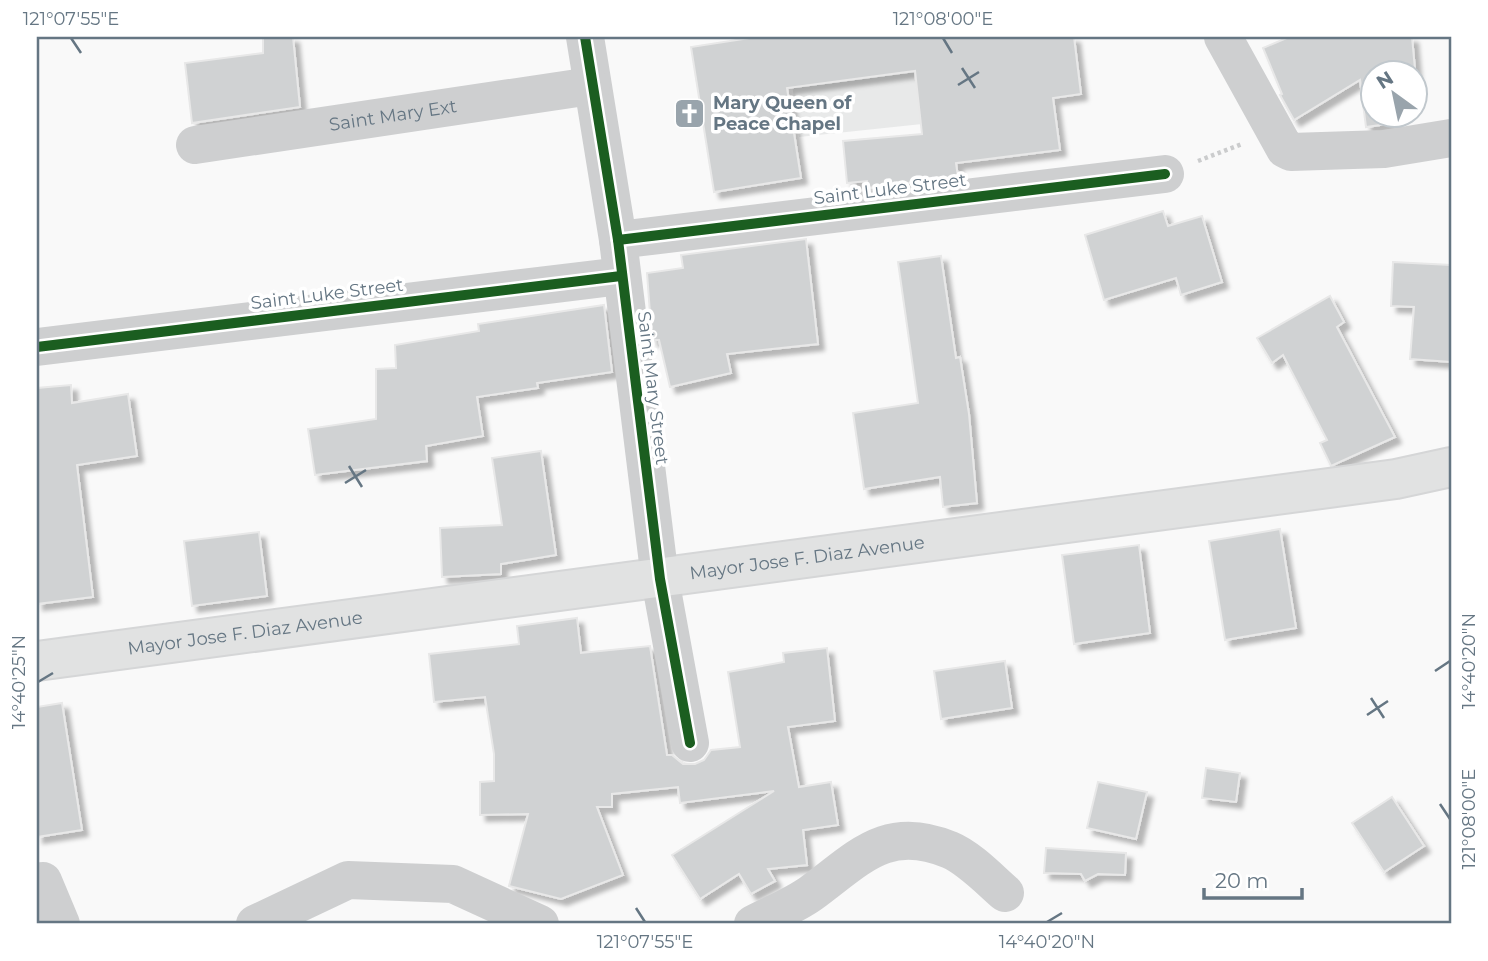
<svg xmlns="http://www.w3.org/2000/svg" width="1488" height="961" font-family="Montserrat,sans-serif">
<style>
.built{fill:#e8e9e9}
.building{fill:#d0d2d3;stroke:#e8e8e8;stroke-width:2;filter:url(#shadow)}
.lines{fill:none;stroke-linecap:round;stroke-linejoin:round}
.major-casing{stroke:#d5d6d7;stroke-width:42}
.path{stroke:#cbcccd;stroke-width:4.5;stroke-dasharray:3.5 3.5;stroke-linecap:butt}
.minor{stroke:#cecfd0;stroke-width:38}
.major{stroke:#e1e2e2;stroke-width:38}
.cycleway-casing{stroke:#fff;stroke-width:15}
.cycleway{stroke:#1b5e20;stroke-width:10}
.ticks{fill:none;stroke:#657683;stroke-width:2.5}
.labels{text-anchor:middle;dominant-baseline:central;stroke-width:7;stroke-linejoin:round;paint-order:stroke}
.poi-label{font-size:18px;font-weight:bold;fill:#657683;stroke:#fff;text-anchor:start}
.street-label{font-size:18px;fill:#657683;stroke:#fff}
.neatline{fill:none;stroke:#657683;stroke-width:2.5}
.ticks-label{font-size:18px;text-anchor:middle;fill:#657683}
</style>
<defs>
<filter id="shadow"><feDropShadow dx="6" dy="6" stdDeviation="2" flood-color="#0004"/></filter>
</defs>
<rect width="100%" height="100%" fill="#f9f9f9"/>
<polygon class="built" points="786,37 969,37 979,118 799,137"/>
<g class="building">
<polygon points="263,37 293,37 300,107 192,123 185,63 263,53"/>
<polygon points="756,37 1074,37 1081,94 1053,98 1060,150 956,163 958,177 867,188 867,181 847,183 843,141 922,134 915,71 787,88 801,178 714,192 691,47"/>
<polygon points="1289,37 1412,37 1417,91 1415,91 1415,74 1373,74 1373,116 1394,116 1395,123 1366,127 1360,80 1294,120 1280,95 1282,94 1263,48"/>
<polygon points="1163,211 1168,226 1202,216 1222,282 1181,295 1176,278 1104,300 1085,235"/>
<polygon points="806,239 818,344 727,354 731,373 670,387 659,340 652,340 647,273 683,268 681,255"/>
<polygon points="941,256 956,358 960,357 969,414 977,503 943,507 940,477 864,489 853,413 918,403 898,262"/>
<polygon points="1393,262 1451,265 1451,362 1410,359 1414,307 1391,306"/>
<polygon points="1330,296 1344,322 1337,327 1395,437 1331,466 1320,443 1327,440 1283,355 1272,363 1257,338"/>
<polygon points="604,305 612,372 537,383 538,388 477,397 483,436 426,446 427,461 315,475 308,429 376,419 376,369 396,368 395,345 479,331 478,324"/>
<polygon points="71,385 72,403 128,394 137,456 77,465 93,597 37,604 37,388"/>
<polygon points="541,451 556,555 501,564 501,574 442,577 440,528 502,525 492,458"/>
<polygon points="1280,529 1296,628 1225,640 1209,541"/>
<polygon points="259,532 267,596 192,606 184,541"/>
<polygon points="1139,545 1150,633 1074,644 1062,555"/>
<polygon points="577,618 581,653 650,646 667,755 672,755 683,764 695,764 704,760 711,750 740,747 728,672 784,662 783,653 827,648 835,721 788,727 799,787 831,782 838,825 803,830 807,865 768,869 775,881 751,894 739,874 700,899 672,855 774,791 680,803 678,787 612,794 612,807 597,807 623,875 561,899 509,886 528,814 480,815 480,782 494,781 494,754 485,697 434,702 429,654 519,644 517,626"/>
<polygon points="1005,661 1012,708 941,719 934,671"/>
<polygon points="62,703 82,830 37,837 37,707"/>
<polygon points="1206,768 1240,773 1236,802 1202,798"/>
<polygon points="1098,782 1147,792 1136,839 1087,828"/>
<polygon points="1392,797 1424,846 1384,872 1352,823"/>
<polygon points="1046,848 1126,853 1125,875 1098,874 1085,881 1081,874 1044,873"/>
</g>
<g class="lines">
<defs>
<g id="major">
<path id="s2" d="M37,661L1396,479L1451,467"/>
</g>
</defs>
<use href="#major" class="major-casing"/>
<polyline class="path" points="1198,161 1242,144"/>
<g class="minor">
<polyline points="585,37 618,240 660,579 690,743"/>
<polyline points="1223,37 1285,149 1291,152 1384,149 1451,138"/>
<path id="s1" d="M195,145L591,86"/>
<polyline points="618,240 1165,174"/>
<polyline points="37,347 621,276"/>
<polyline points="43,881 61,924"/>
<polyline points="255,924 348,880 453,884 540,924"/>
<path d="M753,924C772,914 793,906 810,894C858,859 886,823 950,850C969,858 989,879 1005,893"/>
</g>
<use href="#major" class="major"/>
<defs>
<g id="cycleway">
<polyline points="585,37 618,240 660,579 690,743"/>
<polyline points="618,240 1165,174"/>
<polyline points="37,347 621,276"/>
</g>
</defs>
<use href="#cycleway" class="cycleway-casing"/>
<use href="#cycleway" class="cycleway"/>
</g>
<path class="ticks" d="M71,38L81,53M943,38L952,53M962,68L975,88M958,85L979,72M349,466L362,487M345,483L366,470M1435,671L1450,661M38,682L53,673M1371,698L1384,718M1367,715L1388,701M1440,804L1450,819M636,908L645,922M1047,922L1062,913"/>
<defs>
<symbol id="church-square" viewBox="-11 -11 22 22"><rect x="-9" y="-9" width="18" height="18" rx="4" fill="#99a4ac" stroke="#fff"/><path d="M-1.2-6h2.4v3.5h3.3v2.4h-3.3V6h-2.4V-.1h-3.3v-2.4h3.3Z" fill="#fff"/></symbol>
</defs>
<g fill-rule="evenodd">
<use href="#church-square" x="672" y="96" width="35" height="35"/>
</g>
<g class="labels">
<g class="poi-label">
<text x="713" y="103">Mary Queen of<tspan x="713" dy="21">Peace Chapel</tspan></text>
</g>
<g class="street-label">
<text stroke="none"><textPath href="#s1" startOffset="200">Saint Mary Ext</textPath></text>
<text transform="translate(890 189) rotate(-7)">Saint Luke Street</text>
<text transform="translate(327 294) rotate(-7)">Saint Luke Street</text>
<text transform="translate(653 388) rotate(83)">Saint Mary Street</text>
<text stroke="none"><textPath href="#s2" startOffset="777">Mayor Jose F. Diaz Avenue</textPath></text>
<text stroke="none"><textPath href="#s2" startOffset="210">Mayor Jose F. Diaz Avenue</textPath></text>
</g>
</g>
<rect width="1488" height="961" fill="none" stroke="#ffffff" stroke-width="77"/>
<g transform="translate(1394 94) rotate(327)"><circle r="33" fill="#ffffff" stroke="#c1c8cd" stroke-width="2"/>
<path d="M0-5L12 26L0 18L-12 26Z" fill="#99a4ac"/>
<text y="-10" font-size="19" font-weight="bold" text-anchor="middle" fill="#657683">N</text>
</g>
<path d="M1204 888v10h98v-10" fill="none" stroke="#657683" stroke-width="3.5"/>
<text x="1215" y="888" font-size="21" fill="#657683" stroke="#ffffff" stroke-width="5" paint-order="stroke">20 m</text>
<rect x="38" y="38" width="1412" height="884" class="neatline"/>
<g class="ticks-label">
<text x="71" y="25">121°07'55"E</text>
<text x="943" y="25">121°08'00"E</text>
<text transform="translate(1469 661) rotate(-90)" y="6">14°40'20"N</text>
<text transform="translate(19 682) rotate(-90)" y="6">14°40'25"N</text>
<text transform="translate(1469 819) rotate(-90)" y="6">121°08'00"E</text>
<text x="645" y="948">121°07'55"E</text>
<text x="1047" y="948">14°40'20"N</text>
</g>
</svg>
